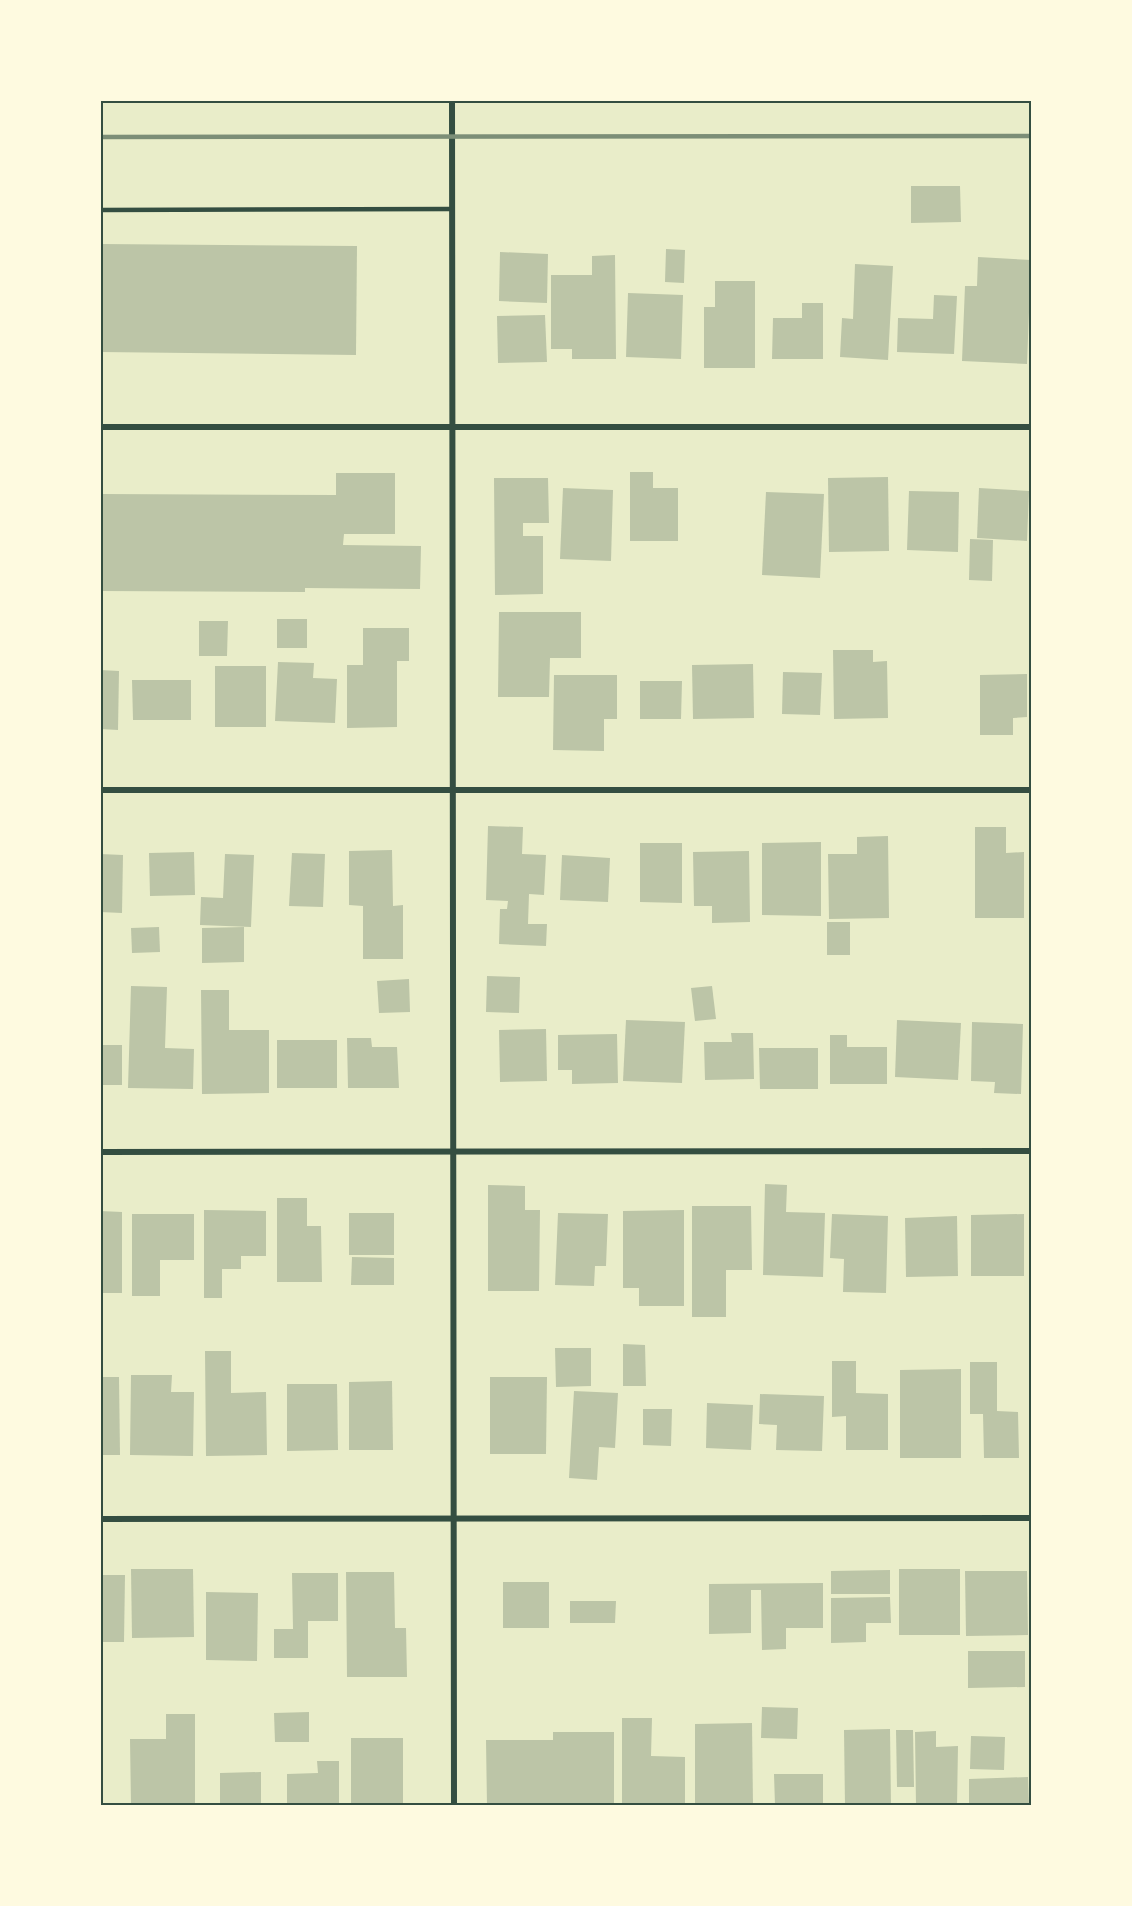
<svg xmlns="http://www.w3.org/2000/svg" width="1132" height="1906" font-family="Mulish,sans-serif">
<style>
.building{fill:#bcc5a7}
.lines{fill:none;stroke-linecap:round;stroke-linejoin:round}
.service{stroke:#344e41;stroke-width:4.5}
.minor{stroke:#344e41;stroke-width:6}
.rail{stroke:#7c8e77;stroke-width:4.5}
.neatline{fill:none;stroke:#344e41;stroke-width:2}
</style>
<rect width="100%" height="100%" fill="#e9edc9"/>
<g class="building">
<polygon points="911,186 960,186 961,222 911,223"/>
<polygon points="100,244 357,246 356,355 100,352"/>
<polygon points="666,249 685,250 684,283 665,282"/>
<polygon points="500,252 548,254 547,303 499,301"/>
<polygon points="615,255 616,359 572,359 572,349 551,349 551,275 592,275 592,256"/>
<polygon points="978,257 1031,260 1027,364 962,361 965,286 977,286"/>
<polygon points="855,264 893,266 888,360 840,357 842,318 853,319"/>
<polygon points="715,281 755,281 755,368 704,368 704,307 715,307"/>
<polygon points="628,293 683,295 681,359 626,357"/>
<polygon points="934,295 957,296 954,354 897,352 898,318 933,319"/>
<polygon points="802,303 823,303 823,359 772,359 773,318 802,318"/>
<polygon points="545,315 547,362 498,363 497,316"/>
<polygon points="630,472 653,472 653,488 678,488 678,541 630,541"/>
<polygon points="336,473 395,473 395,534 344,534 343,545 421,546 420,589 305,588 305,592 100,591 100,494 336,495"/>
<polygon points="888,477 889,551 829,552 828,478"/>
<polygon points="494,478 548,478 549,523 523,523 523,536 543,536 543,594 495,595"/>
<polygon points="563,488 613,490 611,561 560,559"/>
<polygon points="979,488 1029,491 1027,541 977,538"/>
<polygon points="909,491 959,492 958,552 907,550"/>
<polygon points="766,492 824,494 820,578 762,575"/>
<polygon points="970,539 993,540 992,581 969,580"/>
<polygon points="499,612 581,612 581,658 550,658 549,697 498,697"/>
<rect x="277" y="619" width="30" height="29"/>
<polygon points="199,621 228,621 227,656 199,656"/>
<polygon points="363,628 409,628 409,661 397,661 397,727 347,728 347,665 363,665"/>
<polygon points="833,650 873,650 873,662 887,661 888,718 834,719"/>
<polygon points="278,662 314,663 313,678 337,679 335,723 275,721"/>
<polygon points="753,664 754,718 693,719 692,665"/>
<rect x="215" y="666" width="51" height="61"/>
<polygon points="100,670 119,671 118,730 100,729"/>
<polygon points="783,672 822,673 820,715 782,714"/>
<polygon points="1027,674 1027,717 1013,718 1013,735 980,735 980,675"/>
<polygon points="554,675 617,675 617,719 604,719 604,751 553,750"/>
<polygon points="132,680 191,680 191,720 133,720"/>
<polygon points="640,681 682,681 681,719 640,719"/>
<polygon points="488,826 523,827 522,854 546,855 544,895 529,894 528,924 547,924 546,946 499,944 500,909 507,909 508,901 486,900"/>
<polygon points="975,827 1006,827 1006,853 1024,852 1024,918 975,918"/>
<polygon points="888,836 889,918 829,919 828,854 857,854 857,837"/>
<polygon points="821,842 821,916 762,915 762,843"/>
<polygon points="640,843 682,843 682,903 640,902"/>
<polygon points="392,850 393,906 403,905 403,959 363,959 363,906 349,905 349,851"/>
<polygon points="749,851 750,922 712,923 712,906 694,906 693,852"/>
<polygon points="194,852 195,895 150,896 149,853"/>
<polygon points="292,853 325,854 323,907 289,906"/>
<polygon points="100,854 123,855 122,913 100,912"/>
<polygon points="225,854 254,855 251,927 200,925 201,897 223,898"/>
<polygon points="562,855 610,858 608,902 560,900"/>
<rect x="827" y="922" width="23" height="33"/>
<polygon points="159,927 160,952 132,953 131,928"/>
<polygon points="244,927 244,962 202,963 202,928"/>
<polygon points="487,976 520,977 519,1013 486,1012"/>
<polygon points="409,979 410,1012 379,1013 377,981"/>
<polygon points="131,986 167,987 165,1048 194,1049 193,1089 128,1088"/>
<polygon points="712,986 716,1019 695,1021 691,988"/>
<polygon points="201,990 229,990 229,1030 269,1030 269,1093 202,1094"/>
<polygon points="626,1020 685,1022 682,1083 623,1081"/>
<polygon points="897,1020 961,1023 958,1080 895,1077"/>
<polygon points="972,1022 1023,1024 1021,1094 994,1093 995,1082 971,1081"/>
<polygon points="546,1029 547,1081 500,1082 499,1030"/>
<polygon points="731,1033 753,1033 754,1079 705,1080 704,1042 732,1042"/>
<polygon points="617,1034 618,1083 572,1084 572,1070 558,1070 558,1035"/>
<polygon points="830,1035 847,1035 847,1047 887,1047 887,1084 830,1084"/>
<polygon points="347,1038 371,1038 372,1047 397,1047 399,1088 348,1088"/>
<rect x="277" y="1040" width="60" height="48"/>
<rect x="100" y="1045" width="22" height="40"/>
<polygon points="759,1048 818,1048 818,1089 760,1089"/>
<polygon points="765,1184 787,1185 786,1212 825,1213 823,1277 763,1275"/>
<polygon points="488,1185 525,1186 525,1210 540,1210 539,1291 488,1291"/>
<polygon points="277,1198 307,1198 307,1226 321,1226 322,1282 277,1282"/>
<polygon points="692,1206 751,1206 752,1270 726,1270 726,1317 692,1317"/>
<polygon points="204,1210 266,1211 266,1256 241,1256 241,1269 222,1269 222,1298 204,1298"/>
<polygon points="684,1210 684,1306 639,1306 639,1288 623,1288 623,1211"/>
<polygon points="100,1211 122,1212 122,1293 100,1293"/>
<rect x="349" y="1213" width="45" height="42"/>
<polygon points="558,1213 608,1214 606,1266 595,1266 594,1286 555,1285"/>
<polygon points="132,1214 194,1214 194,1260 160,1260 160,1296 132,1296"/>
<polygon points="832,1214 888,1216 886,1293 843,1292 844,1259 830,1258"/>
<polygon points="1024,1214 1024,1276 971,1276 971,1215"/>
<polygon points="957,1216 958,1276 906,1277 905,1218"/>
<polygon points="352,1257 394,1258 394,1285 351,1285"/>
<polygon points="623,1344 645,1345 646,1386 623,1386"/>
<polygon points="555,1348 591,1348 591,1386 556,1387"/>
<polygon points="205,1351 231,1351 231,1393 266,1392 267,1455 206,1456"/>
<polygon points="832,1361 856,1361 856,1393 888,1394 888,1450 846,1450 846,1416 832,1417"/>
<polygon points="970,1362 997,1362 997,1411 1018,1412 1019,1458 984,1458 983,1414 970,1414"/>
<polygon points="961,1369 961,1458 900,1458 900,1370"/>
<polygon points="131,1375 172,1375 171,1392 194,1392 193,1456 130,1455"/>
<polygon points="100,1377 119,1377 120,1455 100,1455"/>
<polygon points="490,1377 547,1377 546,1454 490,1454"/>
<polygon points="392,1381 393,1450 349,1450 349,1382"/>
<polygon points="287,1384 337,1384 338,1450 287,1451"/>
<polygon points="574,1391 618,1393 615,1448 599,1447 597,1480 569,1478"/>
<polygon points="760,1394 824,1396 822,1451 776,1450 777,1425 759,1424"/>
<polygon points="707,1403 753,1405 751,1450 706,1448"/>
<polygon points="643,1409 672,1409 671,1446 643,1445"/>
<polygon points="131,1569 193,1569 194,1637 132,1638"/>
<rect x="899" y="1569" width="61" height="66"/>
<polygon points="890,1570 890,1594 831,1594 831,1571"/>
<polygon points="965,1571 1027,1571 1028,1635 966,1636"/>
<polygon points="346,1572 394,1572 395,1628 406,1628 407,1677 347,1677"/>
<polygon points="292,1573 338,1573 338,1621 308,1621 308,1658 274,1658 274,1629 293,1629"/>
<polygon points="100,1575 125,1575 124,1642 100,1642"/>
<rect x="503" y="1582" width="46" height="46"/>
<polygon points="823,1583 823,1628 786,1628 786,1649 762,1650 761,1590 751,1590 751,1633 709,1634 709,1584"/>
<polygon points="206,1592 258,1593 257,1661 206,1660"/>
<polygon points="890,1597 891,1623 866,1623 866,1642 831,1643 831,1598"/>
<polygon points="570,1601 616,1601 615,1623 570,1623"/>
<polygon points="968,1651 1025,1651 1025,1687 968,1688"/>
<polygon points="762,1707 798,1708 797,1739 761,1738"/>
<polygon points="309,1712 309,1742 275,1742 274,1713"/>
<polygon points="166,1714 195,1714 195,1806 131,1806 130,1739 166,1739"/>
<polygon points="622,1718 652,1718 651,1756 685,1757 685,1806 622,1806"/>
<polygon points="752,1723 753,1806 695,1806 695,1724"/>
<polygon points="890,1729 891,1806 845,1806 844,1730"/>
<polygon points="896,1730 913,1730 914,1787 897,1787"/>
<polygon points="936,1731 936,1747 958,1746 957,1806 916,1806 915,1732"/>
<polygon points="553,1732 614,1732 614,1806 487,1806 486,1740 553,1740"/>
<polygon points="971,1736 1005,1737 1004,1770 970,1769"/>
<rect x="351" y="1738" width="52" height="68"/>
<polygon points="317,1761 339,1761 339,1806 287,1806 287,1774 318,1773"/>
<polygon points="261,1772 261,1806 220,1806 220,1773"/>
<polygon points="774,1774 823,1774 823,1806 775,1806"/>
<polygon points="1028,1777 1029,1806 969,1806 969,1779"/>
</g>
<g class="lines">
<polyline class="service" points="100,210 452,209"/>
<g class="minor">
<polyline points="452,100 454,1806"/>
<polyline points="100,427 1032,427"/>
<polyline points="100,790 1032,790"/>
<polyline points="100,1152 1032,1151"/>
<polyline points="100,1519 1032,1518"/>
</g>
<polyline class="rail" points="100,137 1032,136"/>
</g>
<rect width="1132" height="1906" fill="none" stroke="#fefae0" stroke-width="204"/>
<rect x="102" y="102" width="928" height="1702" class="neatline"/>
</svg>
